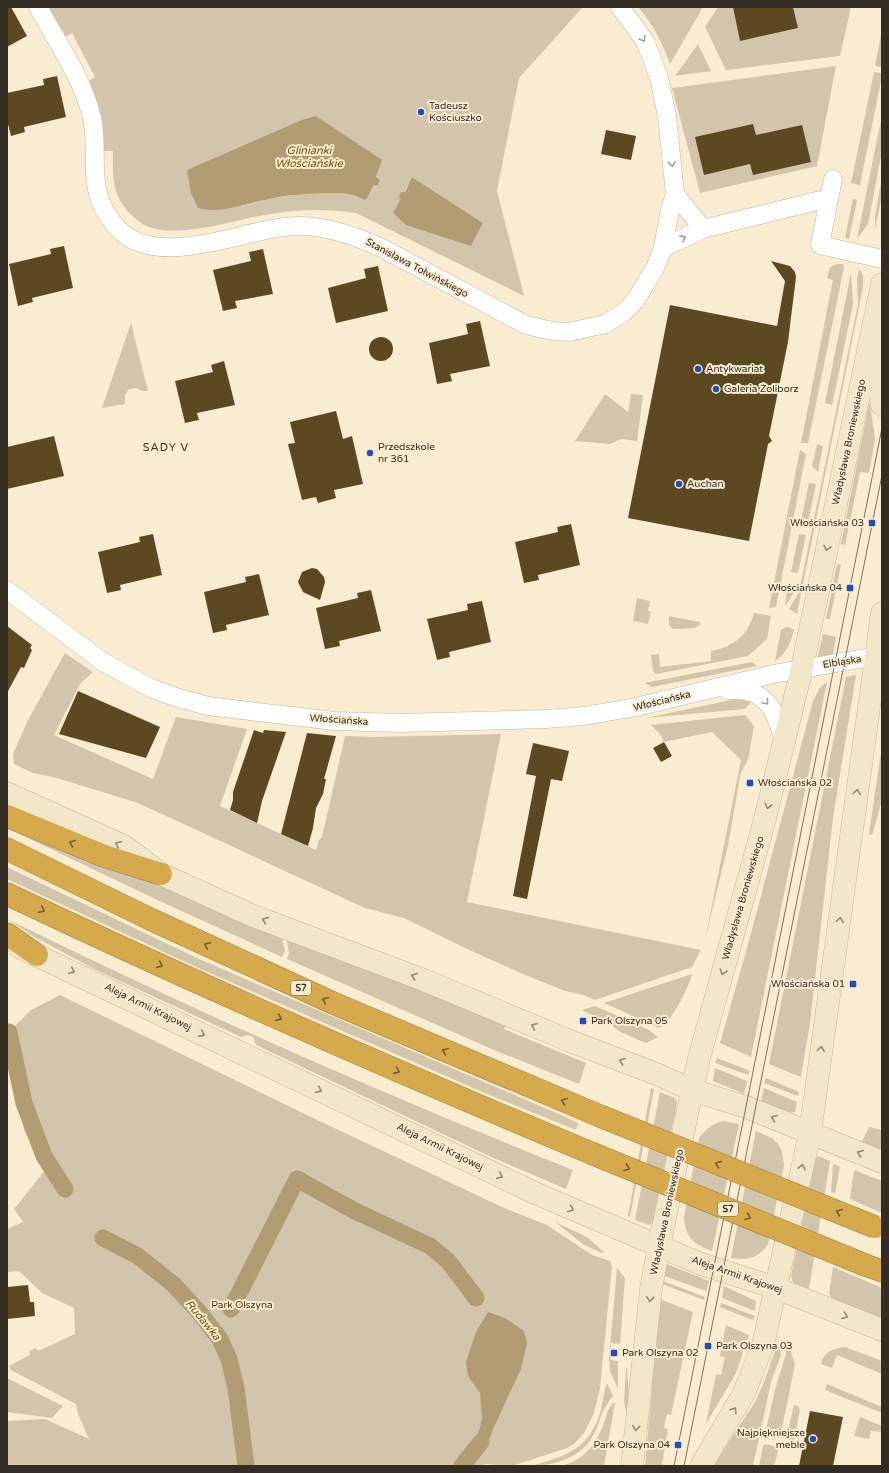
<svg xmlns="http://www.w3.org/2000/svg" width="889" height="1473" font-family="'Varela Round',sans-serif">
<style>
.green{fill:#d3c5ab;fill-rule:evenodd}
.water{fill:#b19c73}
.lines{fill:none;stroke-linecap:round;stroke-linejoin:round}
.canal{stroke:#b19c73;stroke-width:17}
.building{fill:#5c4921}
.minor-casing{stroke:#c3b69b;stroke-width:19}
.secondary-casing{stroke:#c3b69b;stroke-width:23}
.motorway-casing{stroke:#9c7e3d;stroke-width:23}
.minor{stroke:#fff;stroke-width:18}
.secondary{stroke:#f2e6c9;stroke-width:22}
.motorway{stroke:#d5aa4c;stroke-width:22}
.tram{stroke:#7b7262;stroke-width:1}
.motorway-bridge-casing{stroke:#9c7e3d;stroke-width:23;stroke-linecap:butt}
.motorway-bridge{stroke:#d5aa4c;stroke-width:22}
.oneway{stroke:#a3a09c}
.oneway2{stroke:#928976}
.oneway3{stroke:#735e33}
.poi-dot{fill:#224cba;stroke:#faecd1;stroke-width:1.5}
.labels{text-anchor:middle;dominant-baseline:central;stroke-width:4;stroke-linejoin:round;paint-order:stroke}
.shield{fill:#faecd1;stroke:#6e6656;stroke-width:1}
.shield-label{font-size:9px;font-weight:bold;fill:#322c22}
.poi-label{font-size:10px;fill:#322c22;stroke:#faecd1;text-anchor:start}
.street-label{font-size:10px;fill:#322c22;stroke:#faecd1}
.park-label{font-size:10px;fill:#4c3600;stroke:#faecd1}
.water-label{font-size:11px;font-style:italic;fill:#6e5103;stroke:#faecd1}
.neighbourhood-label{font-size:11px;letter-spacing:1px;fill:#372c15;stroke:#faecd1}
</style>
<rect width="100%" height="100%" fill="#faecd1"/>
<g class="green">
<path d="M44,7H583L519,78L497,191L524,296L356,213C327,209 300,209 271,214C238,219 188,236 156,229C139,226 123,209 117,194C112,180 113,165 113,151H102L86,83L95,77L72,33L62,39ZM316,116L381,160L376,178L380,180L378,185L373,186L367,199L364,200C338,183 271,198 241,206ZM412,177L483,223L471,246L393,214Z"/>
<path d="M638,7H703L670,64C662,42 653,24 638,7Z"/>
<polygon points="718,7 851,7 840,56 726,70 705,27"/>
<polygon points="882,29 882,67 875,66"/>
<polygon points="698,44 711,71 675,76"/>
<polygon points="836,66 817,166 700,193 672,88"/>
<polygon points="874,72 882,73 882,76 860,185 851,183"/>
<polygon points="882,115 882,151 868,224 857,239"/>
<polygon points="882,176 882,196 875,229 875,217"/>
<polygon points="853,199 857,200 849,239 845,238"/>
<polygon points="837,264 843,264 844,267 808,443 801,443 833,280 827,278 830,267"/>
<polygon points="859,269 863,276 863,287 797,614 789,609 799,592 858,304 857,279"/>
<polygon points="851,273 853,304 832,405 825,403"/>
<polygon points="131,323 148,391 142,391 136,388 129,389 125,395 125,404 102,408"/>
<polygon points="605,394 628,412 631,394 643,395 637,441 621,439 610,444 575,441"/>
<polygon points="869,404 870,404 875,439 869,473 860,472 845,545 841,544"/>
<polygon points="817,444 823,446 818,472 812,466"/>
<polygon points="800,450 806,454 776,607 769,608"/>
<polygon points="809,483 816,484 808,522 801,521"/>
<polygon points="799,534 806,535 798,573 791,572"/>
<polygon points="837,564 841,565 830,619 826,619"/>
<polygon points="788,585 796,586 795,591 785,606"/>
<polygon points="637,598 650,601 648,611 651,612 648,624 633,621"/>
<path d="M754,613L771,616L767,639L748,656L656,674L653,671L651,655L659,654L660,667L711,661V651C734,647 748,635 754,613Z"/>
<polygon points="669,616 700,622 700,625 695,628 673,629 669,625"/>
<path d="M787,627L794,629C791,643 787,653 775,661L781,630Z"/>
<polygon points="823,634 836,637 832,658 817,660"/>
<polygon points="65,653 93,672 80,684 54,735 153,779 176,717 247,729 220,806 316,850 319,840 322,837 345,736 375,737 501,734 467,902 701,950 692,967 595,1000 584,995 565,991 523,974 467,949 404,918 365,908 138,803 57,778 33,773 14,764 13,754 28,720"/>
<polygon points="752,662 757,666 652,687 645,683"/>
<polygon points="856,675 833,818 810,1023 801,1077 769,1064 846,677"/>
<polygon points="827,682 751,1057 720,1043 747,948 813,701 820,688"/>
<polygon points="740,698 752,701 745,709 646,718"/>
<polygon points="745,715 754,726 748,760 741,772 728,845 705,940 741,760 712,732 664,742 659,733 651,725"/>
<polygon points="882,745 882,800 872,835 869,834"/>
<polygon points="7,826 86,855 281,933 285,951 282,957 153,898 7,828"/>
<polygon points="7,867 199,959 559,1114 578,1123 576,1130 487,1094 196,967 7,879"/>
<path d="M7,919C192,1010 381,1093 573,1170L566,1189L491,1157L256,1045L253,1037L248,1035L241,1037L94,969L33,936Z"/>
<polygon points="286,936 431,994 505,1026 504,1029 586,1063 579,1084 494,1050 287,959 289,953"/>
<path d="M692,974C689,987 671,1023 659,1028L604,1003Z"/>
<polygon points="60,995 309,1116 502,1207 547,1225 592,1255 610,1261 612,1266 600,1388 594,1413 584,1433 574,1444 567,1448 512,1466 485,1464 483,1466 7,1466 7,1421 45,1419 89,1439 78,1414 76,1404 11,1370 9,1366 30,1355 29,1351 36,1348 38,1351 75,1334 74,1308 42,1293 19,1271 7,1272 7,1229 23,1222 14,1209 46,1169 24,1130 7,1034 31,1010"/>
<polygon points="595,1006 649,1030 658,1037 646,1043 643,1042 619,1031 607,1022 582,1010"/>
<polygon points="717,1058 750,1071 748,1075 715,1063"/>
<polygon points="715,1068 747,1081 744,1094 713,1081"/>
<polygon points="766,1078 799,1092 798,1096 764,1083"/>
<polygon points="651,1088 654,1089 630,1217 628,1216"/>
<polygon points="764,1088 797,1102 795,1112 789,1113 761,1101"/>
<polygon points="660,1092 675,1098 677,1103 653,1223 649,1225 635,1220"/>
<path d="M723,1121L739,1124L712,1251C694,1244 686,1239 684,1218L699,1138C706,1129 712,1124 723,1121Z"/>
<polygon points="869,1127 882,1130 882,1151 861,1143"/>
<path d="M756,1131L772,1138L778,1144L782,1151L784,1166L768,1244C758,1259 748,1260 731,1258Z"/>
<polygon points="818,1156 830,1161 809,1289 794,1284 791,1276 815,1160"/>
<polygon points="833,1164 840,1167 835,1193 831,1192"/>
<polygon points="854,1170 882,1181 882,1213 850,1199"/>
<polygon points="555,1222 587,1237 604,1252 602,1253 584,1245"/>
<polygon points="667,1264 709,1281 706,1291 664,1276"/>
<polygon points="833,1267 880,1287 882,1291 882,1318 832,1299 829,1293"/>
<polygon points="617,1268 625,1278 620,1344 611,1343 611,1360 618,1361 618,1389 610,1371 609,1359"/>
<polygon points="663,1281 705,1297 704,1300 662,1284"/>
<polygon points="724,1286 756,1301 755,1311 722,1298"/>
<polygon points="660,1299 693,1312 671,1415 667,1414 664,1428 668,1429 662,1464 668,1466 645,1466"/>
<polygon points="721,1303 755,1316 753,1320 720,1307"/>
<polygon points="726,1325 749,1335 736,1373 706,1424 716,1374 721,1375 725,1357 720,1356"/>
<polygon points="778,1342 781,1355 771,1382 753,1466 713,1466 755,1402 764,1382"/>
<path d="M845,1347L882,1361V1374L837,1355L832,1368L821,1364C825,1351 832,1349 845,1347Z"/>
<polygon points="786,1349 790,1349 795,1364 780,1438 767,1436 765,1434 776,1386 786,1354"/>
<polygon points="626,1368 627,1368 630,1416 627,1415 624,1402"/>
<polygon points="7,1378 63,1406 52,1418 7,1412"/>
<path d="M607,1383L613,1396C602,1408 601,1420 594,1434C583,1457 554,1466 531,1466C564,1456 586,1452 599,1416C603,1406 603,1392 607,1383Z"/>
<polygon points="827,1384 882,1407 882,1413 825,1390"/>
<path d="M615,1402L604,1466H562C586,1459 597,1443 605,1420C607,1413 608,1406 615,1402Z"/>
<polygon points="794,1405 798,1406 800,1410 794,1440 786,1439"/>
<polygon points="860,1417 882,1426 882,1432 871,1431 869,1439 854,1436"/>
<polygon points="765,1444 779,1447 774,1466 759,1466 763,1446"/>
</g>
<g class="water">
<path d="M316,116L382,160L376,177L380,180L378,185L373,186L367,199L364,200C353,193 342,193 329,193C307,193 286,195 265,200C243,204 220,214 198,208L191,193L187,170L302,120Z"/>
<polygon points="412,177 483,223 471,246 406,225 393,213 400,200 399,196 401,192 405,192"/>
<path d="M488,1312L505,1318L524,1331L527,1343L521,1369L493,1429C490,1443 480,1455 469,1462L465,1459L479,1431L482,1419L480,1393L468,1376L466,1362L476,1332Z"/>
</g>
<g class="lines">
<g class="canal">
<polyline points="9,1032 24,1103 44,1156 65,1189"/>
<polyline points="103,1238 138,1256 174,1285 199,1312 220,1339 229,1359 236,1388 246,1466"/>
<polyline points="231,1309 297,1179 355,1211 430,1246 448,1261 476,1298"/>
<polyline points="462,1466 481,1442"/>
</g>
</g>
<g class="building">
<polygon points="7,7 11,7 27,36 7,47"/>
<polygon points="733,7 793,7 798,28 740,41"/>
<polygon points="57,76 66,117 24,127 25,132 11,136 7,120 7,93 44,85 43,79"/>
<polygon points="753,124 756,135 802,125 811,162 753,175 750,164 704,175 695,137"/>
<polygon points="606,130 636,136 631,160 601,154"/>
<polygon points="64,246 73,288 32,298 33,302 18,306 9,264 51,254 50,249"/>
<polygon points="263,249 273,294 235,301 237,308 223,311 213,270 251,261 249,252"/>
<polygon points="771,261 790,266 795,272 796,277 788,342 769,436 772,441 768,444 749,541 628,518 670,305 777,326 785,281"/>
<polygon points="378,266 388,311 336,323 328,288 366,278 364,269"/>
<polygon points="480,321 490,366 450,374 452,381 437,384 429,343 468,334 466,324"/>
<circle cx="381" cy="349" r="12"/>
<polygon points="224,361 235,405 197,413 199,420 185,423 175,381 213,372 211,365"/>
<polygon points="336,411 343,439 352,436 363,484 334,490 336,498 318,503 316,497 302,500 288,444 295,443 290,422"/>
<polygon points="54,436 64,476 7,489 7,447"/>
<polygon points="571,524 580,565 538,575 539,580 524,583 515,542 558,532 557,527"/>
<polygon points="153,534 162,575 120,585 121,590 107,593 98,552 140,542 139,537"/>
<polygon points="312,568 317,569 324,577 325,582 320,600 303,592 298,582 302,572"/>
<polygon points="259,574 269,615 226,625 227,630 213,633 204,592 246,582 245,577"/>
<polygon points="371,590 381,631 339,641 340,646 325,649 316,608 358,598 357,593"/>
<polygon points="482,601 491,642 449,652 450,657 437,660 427,619 468,610 467,604"/>
<polygon points="7,626 32,645 30,648 32,650 24,668 21,667 7,693"/>
<polygon points="78,691 160,727 146,758 59,734"/>
<polygon points="254,730 263,733 264,730 286,732 262,801 257,823 230,810 233,800 233,792"/>
<polygon points="307,733 336,736 324,779 326,779 323,794 316,808 313,828 308,846 281,834"/>
<polygon points="664,742 672,756 661,762 653,748"/>
<polygon points="533,743 569,751 562,781 551,779 527,899 513,896 536,776 526,774"/>
<polygon points="28,1285 30,1302 34,1302 35,1316 7,1319 7,1287"/>
<polygon points="810,1411 843,1417 833,1466 799,1466"/>
</g>
<g class="lines">
<defs>
<g id="minor">
<path d="M38,7C57,42 83,79 92,118C98,144 91,172 99,197C101,205 108,216 113,223C153,277 249,224 303,226C330,227 358,237 382,248L526,325L552,331L569,332L605,324L623,313L635,301L655,268L663,248L670,210L675,194L667,116L659,78L645,41L620,7"/>
<polyline points="833,179 820,245 882,259"/>
<polyline points="675,194 703,229"/>
<polyline points="663,248 703,229 829,198"/>
<polyline points="7,590 103,662 151,688 175,697 208,706 334,721 402,723 546,719 584,716 636,707 773,674 882,655"/>
<path d="M728,690C767,688 774,708 784,741"/>
</g>
<g id="secondary">
<polyline points="874,351 882,405"/>
<polyline points="7,793 124,846 161,874 251,915 424,980 570,1041 659,1075 692,1090 746,1107 882,1162"/>
<polyline points="19,947 535,1193 701,1264 776,1288 882,1330"/>
<polyline points="632,1466 651,1289 659,1246 699,1058 765,819 802,668 882,284"/>
<polyline points="701,1466 744,1393 763,1345 810,1133 882,613"/>
</g>
<g id="motorway">
<polyline points="7,816 104,856 161,874"/>
<polyline points="7,849 150,919 333,1003 600,1116"/>
<path d="M7,894C199,985 395,1071 591,1153"/>
<polyline points="7,934 37,955"/>
<polyline points="865,1265 882,1271"/>
</g>
</defs>
<use href="#minor" class="minor-casing"/>
<use href="#secondary" class="secondary-casing"/>
<use href="#motorway" class="motorway-casing"/>
<use href="#minor" class="minor"/>
<use href="#secondary" class="secondary"/>
<use href="#motorway" class="motorway"/>
<g class="tram">
<polyline points="674,1466 882,428"/>
<polyline points="684,1466 882,475"/>
</g>
<defs>
<g id="motorway-bridge">
<polyline points="600,1116 875,1227"/>
<polyline points="591,1153 865,1265"/>
</g>
</defs>
<use href="#motorway-bridge" class="motorway-bridge-casing"/>
<use href="#motorway-bridge" class="motorway-bridge"/>
</g>
<defs><path id="oneway-chevron" d="M-2-3.5L2.5 0L-2 3.5" fill="none" stroke-width="1.6" stroke-linecap="round" stroke-linejoin="round"/></defs>
<g class="oneway">
<use href="#oneway-chevron" transform="translate(643 39) rotate(59)"/>
<use href="#oneway-chevron" transform="translate(672 164) rotate(84)"/>
<use href="#oneway-chevron" transform="translate(683 238) rotate(-26)"/>
<use href="#oneway-chevron" transform="translate(766 702) rotate(50)"/>
</g>
<g class="oneway2">
<use href="#oneway-chevron" transform="translate(827 548) rotate(102)"/>
<use href="#oneway-chevron" transform="translate(857 792) rotate(-82)"/>
<use href="#oneway-chevron" transform="translate(768 806) rotate(104)"/>
<use href="#oneway-chevron" transform="translate(118 844) rotate(-155)"/>
<use href="#oneway-chevron" transform="translate(265 920) rotate(-158)"/>
<use href="#oneway-chevron" transform="translate(840 920) rotate(-82)"/>
<use href="#oneway-chevron" transform="translate(72 971) rotate(26)"/>
<use href="#oneway-chevron" transform="translate(723 972) rotate(106)"/>
<use href="#oneway-chevron" transform="translate(414 976) rotate(-160)"/>
<use href="#oneway-chevron" transform="translate(534 1026) rotate(-157)"/>
<use href="#oneway-chevron" transform="translate(202 1034) rotate(26)"/>
<use href="#oneway-chevron" transform="translate(821 1049) rotate(-82)"/>
<use href="#oneway-chevron" transform="translate(622 1061) rotate(-159)"/>
<use href="#oneway-chevron" transform="translate(319 1090) rotate(26)"/>
<use href="#oneway-chevron" transform="translate(774 1118) rotate(-158)"/>
<use href="#oneway-chevron" transform="translate(860 1153) rotate(-158)"/>
<use href="#oneway-chevron" transform="translate(802 1167) rotate(-78)"/>
<use href="#oneway-chevron" transform="translate(500 1176) rotate(26)"/>
<use href="#oneway-chevron" transform="translate(571 1209) rotate(23)"/>
<use href="#oneway-chevron" transform="translate(650 1299) rotate(96)"/>
<use href="#oneway-chevron" transform="translate(845 1316) rotate(21)"/>
<use href="#oneway-chevron" transform="translate(734 1410) rotate(-58)"/>
<use href="#oneway-chevron" transform="translate(636 1428) rotate(96)"/>
</g>
<g class="oneway3">
<use href="#oneway-chevron" transform="translate(72 843) rotate(-158)"/>
<use href="#oneway-chevron" transform="translate(42 910) rotate(25)"/>
<use href="#oneway-chevron" transform="translate(207 945) rotate(-155)"/>
<use href="#oneway-chevron" transform="translate(160 965) rotate(24)"/>
<use href="#oneway-chevron" transform="translate(325 1000) rotate(-155)"/>
<use href="#oneway-chevron" transform="translate(279 1018) rotate(24)"/>
<use href="#oneway-chevron" transform="translate(445 1051) rotate(-157)"/>
<use href="#oneway-chevron" transform="translate(397 1071) rotate(24)"/>
<use href="#oneway-chevron" transform="translate(564 1101) rotate(-157)"/>
<use href="#oneway-chevron" transform="translate(718 1164) rotate(-158)"/>
<use href="#oneway-chevron" transform="translate(627 1168) rotate(22)"/>
<use href="#oneway-chevron" transform="translate(839 1212) rotate(-158)"/>
<use href="#oneway-chevron" transform="translate(748 1217) rotate(22)"/>
</g>
<g class="poi-dot">
<circle cx="421" cy="112" r="4"/>
<circle cx="698" cy="369" r="4"/>
<circle cx="716" cy="389" r="4"/>
<circle cx="370" cy="453" r="4"/>
<circle cx="679" cy="484" r="4"/>
<rect x="868" y="519" width="8" height="8" rx="2"/>
<rect x="846" y="584" width="8" height="8" rx="2"/>
<rect x="746" y="779" width="8" height="8" rx="2"/>
<rect x="849" y="980" width="8" height="8" rx="2"/>
<rect x="579" y="1017" width="8" height="8" rx="2"/>
<rect x="704" y="1342" width="8" height="8" rx="2"/>
<rect x="610" y="1349" width="8" height="8" rx="2"/>
<circle cx="813" cy="1439" r="4"/>
<rect x="674" y="1441" width="8" height="8" rx="2"/>
</g>
<g class="labels">
<g class="shield">
<rect x="291" y="981" width="20" height="14" rx="3"/>
<rect x="718" y="1202" width="20" height="14" rx="3"/>
</g>
<g class="shield-label">
<text x="301" y="988">S7</text>
<text x="728" y="1209">S7</text>
</g>
<g class="poi-label">
<text x="429" y="106">Tadeusz<tspan x="429" dy="12">Kościuszko</tspan></text>
<text x="706" y="369">Antykwariat</text>
<text x="724" y="389">Galeria Żoliborz</text>
<text x="378" y="447">Przedszkole<tspan x="378" dy="12">nr 361</tspan></text>
<text x="687" y="484">Auchan</text>
<text x="864" y="523" text-anchor="end">Włościańska 03</text>
<text x="842" y="588" text-anchor="end">Włościańska 04</text>
<text x="758" y="783">Włościańska 02</text>
<text x="845" y="984" text-anchor="end">Włościańska 01</text>
<text x="591" y="1021">Park Olszyna 05</text>
<text x="716" y="1346">Park Olszyna 03</text>
<text x="622" y="1353">Park Olszyna 02</text>
<text x="805" y="1433" text-anchor="end">Najpiękniejsze<tspan x="805" dy="12">meble</tspan></text>
<text x="670" y="1445" text-anchor="end">Park Olszyna 04</text>
</g>
<g class="street-label">
<text transform="translate(417 268) rotate(28)">Stanisława Tołwińskiego</text>
<text transform="translate(849 442) rotate(-78)">Władysława Broniewskiego</text>
<text transform="translate(842 662) rotate(-9)">Elbląska</text>
<text transform="translate(662 701) rotate(-14)">Włościańska</text>
<text transform="translate(339 720) rotate(4)">Włościańska</text>
<text transform="translate(743 898) rotate(-74)">Władysława Broniewskiego</text>
<text transform="translate(148 1007) rotate(26)">Aleja Armii Krajowej</text>
<text transform="translate(440 1147) rotate(26)">Aleja Armii Krajowej</text>
<text transform="translate(667 1212) rotate(-78)">Władysława Broniewskiego</text>
<text transform="translate(737 1275) rotate(19)">Aleja Armii Krajowej</text>
</g>
<g class="park-label">
<text x="242" y="1305">Park Olszyna</text>
</g>
<g class="water-label">
<text x="309" y="150">Glinianki<tspan x="309" dy="13">Włościańskie</tspan></text>
<text transform="translate(203 1320) rotate(51)">Rudawka</text>
</g>
<g class="neighbourhood-label">
<text x="166" y="447">SADY V</text>
</g>
</g>
<rect width="889" height="1473" fill="none" stroke="#322c22" stroke-width="16"/>
</svg>
